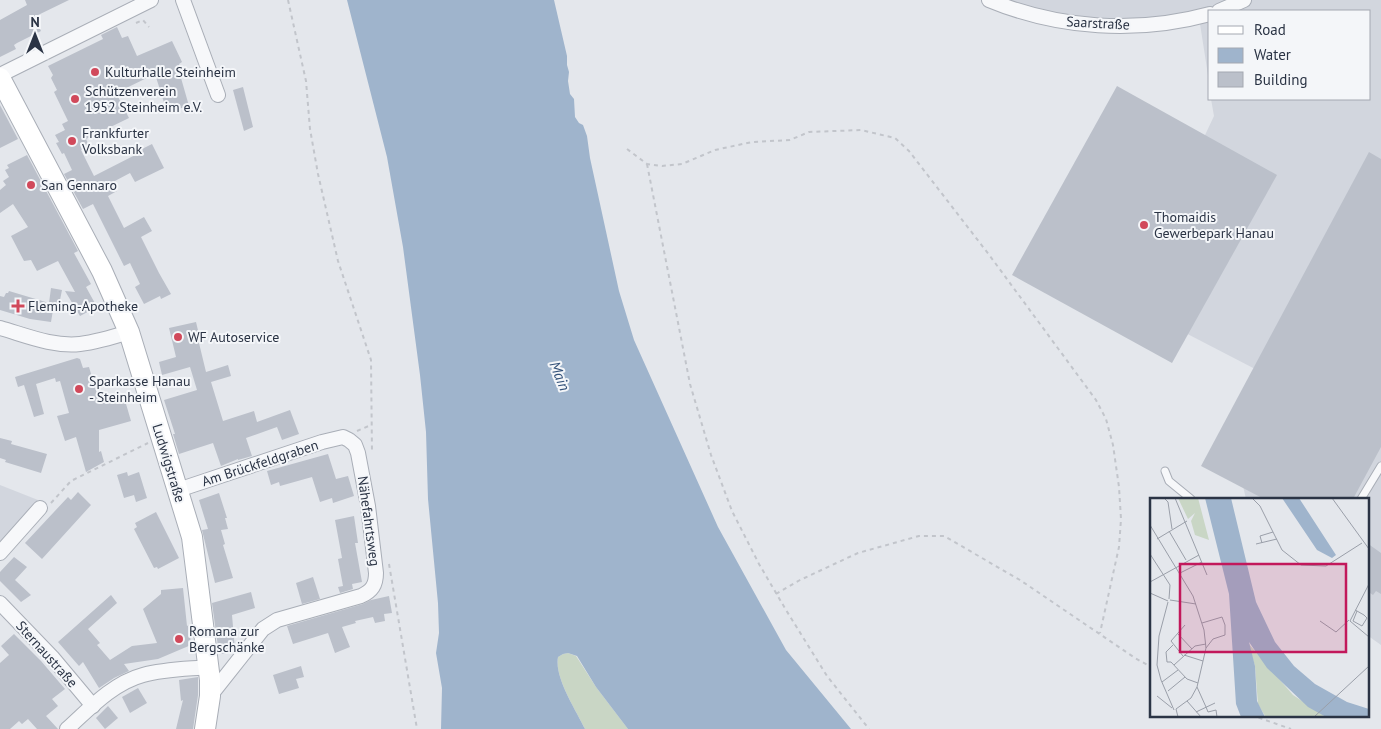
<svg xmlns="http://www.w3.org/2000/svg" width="1381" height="729" font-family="'PT Sans',sans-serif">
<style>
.built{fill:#d2d6de}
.green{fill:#c9d6c5}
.water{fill:#9fb4cc}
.building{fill:#bbc0ca}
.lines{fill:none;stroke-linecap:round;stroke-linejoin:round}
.service-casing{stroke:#a9aeb7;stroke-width:9}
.minor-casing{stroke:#a9aeb7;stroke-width:16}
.secondary-casing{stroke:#a9aeb7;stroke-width:22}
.path{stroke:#c2c5cb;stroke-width:2;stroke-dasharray:4 4;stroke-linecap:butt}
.service{stroke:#f7f8fa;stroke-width:7}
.minor{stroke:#f7f8fa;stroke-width:14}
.secondary{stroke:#fff;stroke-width:20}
.poi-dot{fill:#d1495b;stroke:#f4f6f9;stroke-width:2}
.labels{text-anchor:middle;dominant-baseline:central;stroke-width:4;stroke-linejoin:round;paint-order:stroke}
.street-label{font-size:14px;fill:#2b3445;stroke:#f4f6f9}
.poi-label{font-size:14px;fill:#2b3445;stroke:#f4f6f9;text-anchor:start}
.water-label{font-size:15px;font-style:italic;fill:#34527a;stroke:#f4f6f9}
.inset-road{fill:none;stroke:#9a9fa9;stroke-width:1}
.view{fill:#c2185b;fill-opacity:0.15;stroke:#c2185b;stroke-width:2.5}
.inset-edge{fill:none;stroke:#2b3445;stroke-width:2.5}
</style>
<rect width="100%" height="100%" fill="#e4e7ec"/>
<g class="built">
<polygon points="1010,0 1381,0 1381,645 1367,635 1367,499 1246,499 1243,486 1290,387 1145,312 1134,286 1214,116 1211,99 1370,99 1370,11 1210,11 1210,88 1198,11 1167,17 1126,20 1092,18 1055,13 1021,5"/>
<polygon points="0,485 38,500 0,542"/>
</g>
<path class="green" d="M568,653L576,656L596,687L628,729H585C576,710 554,677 558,657L563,654Z"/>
<path class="water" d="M347,0H554L567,56V65L569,72L568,81L570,94L574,99L575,117L579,123L583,125L587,136L590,158L619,291L634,340L718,527L786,650L851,729H628L596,687L577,656L568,653L563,654L558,657C554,677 576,710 585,729H441L442,688L436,653L439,633L438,603L428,499L426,432L420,375L403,247L387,157Z"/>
<g class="building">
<polygon points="25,0 69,0 34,17 41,31 17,43 14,45 16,49 0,57 0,20 27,5"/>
<polygon points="117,27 122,38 128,36 137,56 172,41 182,62 179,64 184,77 181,78 189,106 167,112 155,74 116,93 129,118 86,139 89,146 81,150 94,176 143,151 142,149 152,144 164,168 135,182 130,173 113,182 117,191 108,196 124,228 144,217 152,231 141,237 159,273 171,294 161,299 160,296 144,304 135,287 140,284 130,263 124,266 93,204 83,209 64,174 72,170 64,153 62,154 56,143 59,142 55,135 65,130 62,124 68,121 54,92 57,90 51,78 53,75 48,66 103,39 101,35"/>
<polygon points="1117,86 1277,175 1172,363 1012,275"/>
<polygon points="243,87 253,127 244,131 233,90"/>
<polygon points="0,105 18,139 0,148"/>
<polygon points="1369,152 1381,159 1381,447 1353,499 1264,499 1201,466"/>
<polygon points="27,155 78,251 74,253 91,284 86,287 97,307 80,316 65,291 75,292 58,261 37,271 31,260 24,261 11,236 28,227 13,204 0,213 0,190 6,185 3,181 9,177 5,170 9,168 7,165"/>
<polygon points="51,288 62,290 58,310 53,310 51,322 30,319 0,310 0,296 4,297 6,293 8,293 9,291 49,303"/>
<polygon points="196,322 201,343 199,343 206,372 228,365 231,376 211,382 223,421 254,411 257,422 290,410 299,434 282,440 277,427 246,438 252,456 238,460 238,459 221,466 213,443 179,454 173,434 175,434 164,400 197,390 190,367 162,375 159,362 176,357 169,328"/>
<polygon points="77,358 80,359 83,368 89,367 100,404 124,397 131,421 99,430 99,452 101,451 104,462 86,472 76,437 65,441 57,416 69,413 60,381 56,382 55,378 36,384 44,414 34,417 24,385 18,387 15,377"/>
<polygon points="0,438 12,441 11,444 47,454 41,473 5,462 6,460 0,458"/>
<polygon points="328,454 336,479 348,476 354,496 333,503 332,498 320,502 312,477 280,486 279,482 271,485 267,471"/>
<polygon points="127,472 128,476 139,472 147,498 136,502 134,495 124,498 117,475"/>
<polygon points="78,492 91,505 42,559 25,543 68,497 71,500"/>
<polygon points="219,493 227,518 225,518 228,529 221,530 225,544 223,545 233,578 215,583 202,530 208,529 199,500"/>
<polygon points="156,512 179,558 158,569 157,567 154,568 134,529 137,527 135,523"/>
<polygon points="354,516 358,543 355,543 362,582 352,584 353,589 340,593 338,587 343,586 338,559 342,558 335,520"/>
<polygon points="1367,543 1381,553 1381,594 1376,591 1373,595 1367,591"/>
<polygon points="14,557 27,567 15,580 31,595 21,602 0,581 0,572"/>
<polygon points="313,577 320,599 302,604 296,583"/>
<polygon points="183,588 187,626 189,625 191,645 158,659 124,664 129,671 114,678 99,688 83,662 79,666 58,642 111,595 117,603 88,629 100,643 97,645 110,660 132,646 157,643 143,609 161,594 161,590"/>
<polygon points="251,592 255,608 232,615 235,650 233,653 219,654 212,603"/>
<polygon points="389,596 392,613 384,614 385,621 375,623 373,617 355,621 356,623 342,627 350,647 335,653 328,633 293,644 287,626 363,604 371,600"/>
<polygon points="14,634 41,661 65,689 52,699 58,706 46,716 58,729 37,729 28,719 22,724 19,721 10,729 0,729 0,663 9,655 1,646"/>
<polygon points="301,666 304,677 296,679 299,688 279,694 273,675"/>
<polygon points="198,677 198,695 193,729 176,729 183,700 181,701 179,680"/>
<polygon points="138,688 147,703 130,713 122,697"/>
<polygon points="108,706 118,718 105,729 96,718"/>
</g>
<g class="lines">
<defs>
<g id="service">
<polyline points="1165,471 1169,481 1191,499"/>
<polyline points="1361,499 1381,466"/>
</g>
<g id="minor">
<polyline points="183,0 218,95"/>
<path d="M989,0C1059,29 1137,34 1210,14"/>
<polyline points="1219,11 1244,0"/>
<polyline points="0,75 151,0"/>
<path d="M0,328C25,335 53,347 80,344C96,342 113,337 129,332"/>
<path d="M178,490L322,442L343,437L349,440L355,445L358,453L368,506L376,573C376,585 372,591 361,596L277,620L263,629L210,696"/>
<polyline points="0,553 40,508"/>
<polyline points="0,603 52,657 93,706"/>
<path d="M67,729C89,709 113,683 143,675C164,669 187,669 209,667"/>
</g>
<polyline id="secondary" points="0,78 102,271 129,332 192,537 210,680 210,696 205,729"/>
</defs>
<use href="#service" class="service-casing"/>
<use href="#minor" class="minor-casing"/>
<use href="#secondary" class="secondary-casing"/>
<g class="path">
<polyline points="288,0 306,81 310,129 318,174 338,261 371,360 372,453"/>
<polyline points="136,23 143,20 149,27"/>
<polyline points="627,149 647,164 662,166 682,164 715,150 752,142 790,140 809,132 861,130 895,138 909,151 990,256 1096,400 1106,419 1113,445 1119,487 1121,519 1119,547 1100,633"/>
<polyline points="647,164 690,384 711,455 732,511 759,564 786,610 827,676 869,729"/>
<polyline points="357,431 371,425"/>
<polyline points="51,503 71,481 148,443"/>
<polyline points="389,564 417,729"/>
<polyline points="776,594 800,580 858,553 919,536 944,536 1020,580 1135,658 1151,667"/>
<polyline points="1251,715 1291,729"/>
</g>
<use href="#service" class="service"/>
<use href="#minor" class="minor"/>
<use href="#secondary" class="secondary"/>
</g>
<g class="poi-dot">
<circle cx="95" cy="72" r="5"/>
<circle cx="75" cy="99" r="5"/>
<circle cx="72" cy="141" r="5"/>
<circle cx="31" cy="185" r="5"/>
<circle cx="1144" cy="225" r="5"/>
<path d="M15.5 298.5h5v5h5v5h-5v5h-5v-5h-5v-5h5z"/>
<circle cx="178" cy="337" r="5"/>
<circle cx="79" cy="389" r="5"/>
<circle cx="179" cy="639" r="5"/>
</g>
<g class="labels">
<g class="street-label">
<text transform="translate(1098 23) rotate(3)">Saarstraße</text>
<text transform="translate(169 463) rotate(73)">Ludwigstraße</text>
<text transform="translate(260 463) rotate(-18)">Am Brückfeldgraben</text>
<text transform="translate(369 521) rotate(82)">Nähefahrtsweg</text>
<text transform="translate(47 654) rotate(48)">Sternaustraße</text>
</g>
<g class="poi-label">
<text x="105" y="72">Kulturhalle Steinheim</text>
<text x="85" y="91">Schützenverein<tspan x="85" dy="16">1952 Steinheim e.V.</tspan></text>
<text x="82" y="133">Frankfurter<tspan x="82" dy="16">Volksbank</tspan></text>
<text x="41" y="185">San Gennaro</text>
<text x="1154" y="217">Thomaidis<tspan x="1154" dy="16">Gewerbepark Hanau</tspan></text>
<text x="28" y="306">Fleming-Apotheke</text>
<text x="188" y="337">WF Autoservice</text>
<text x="89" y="381">Sparkasse Hanau<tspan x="89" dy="16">- Steinheim</tspan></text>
<text x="189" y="631">Romana zur<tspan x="189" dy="16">Bergschänke</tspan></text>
</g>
<g class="water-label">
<text transform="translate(560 376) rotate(68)">Main</text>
</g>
</g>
<g transform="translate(1150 498)">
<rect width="219" height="219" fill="#e4e7ec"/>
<path d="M28,0H48L59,42L45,37L41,23L45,15L38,21ZM98,145L143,197L176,219L115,218L108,206L105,168Z" fill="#c9d6c5"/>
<path d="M55,0H81L106,104L125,144L144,168L165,186L197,204L219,211V219H176L158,209L117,170L99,144L105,168L107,203L115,219H91L86,206L79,96ZM132,0H149L186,57L182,60L167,52Z" fill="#9fb4cc"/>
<path class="inset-road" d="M14,0L18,4L22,31M25,0L57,77M102,0L110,8L132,52L151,67L176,68L212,45M182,0L219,51M0,27L43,98L54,132L56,150L47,189L41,200L26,211L28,219M19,33L36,62M7,41L37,23M112,45L110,38L123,34M106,46L127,41M0,56L20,87L19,101M30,75L52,64M0,84L49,57M219,86L200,123L219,139M0,95L18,103M20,102L46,106M18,104L9,138L7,167L11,182L24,212M205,112L207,113L214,117L217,120L212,128L203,123L207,113M170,123L186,134L199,122M52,125L72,119L75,127V137L63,141L56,150M28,136L42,151M23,147L16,154L17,164H21L37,181L48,185M34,157L53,163M33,158L21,143L35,127M24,167L45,148L56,146M12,184L28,172M47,189L56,209M18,193L35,179M7,198L22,210M37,203L51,219M56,209L58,214L66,212L67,219M46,214L65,205M164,219L219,168"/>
<path class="view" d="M30,66H196V154H30Z"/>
<rect width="219" height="219" class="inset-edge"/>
</g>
<rect x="1208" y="10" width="162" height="90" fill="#f4f6f9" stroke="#a4a8b1"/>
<rect x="1218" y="26" width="25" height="8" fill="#ffffff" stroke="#a4a8b1"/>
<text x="1254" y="35" font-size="15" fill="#2b3445">Road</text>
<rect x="1218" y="48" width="25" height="15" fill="#9fb4cc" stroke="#a4a8b1"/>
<text x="1254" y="60" font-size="15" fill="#2b3445">Water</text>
<rect x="1218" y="72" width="25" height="15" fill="#bbc0ca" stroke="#a4a8b1"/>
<text x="1254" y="85" font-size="15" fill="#2b3445">Building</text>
<g transform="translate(35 35)" stroke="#f4f6f9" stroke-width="4" paint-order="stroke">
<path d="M0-4L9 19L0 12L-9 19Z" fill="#2b3445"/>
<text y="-8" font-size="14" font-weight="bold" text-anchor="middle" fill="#2b3445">N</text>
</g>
</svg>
